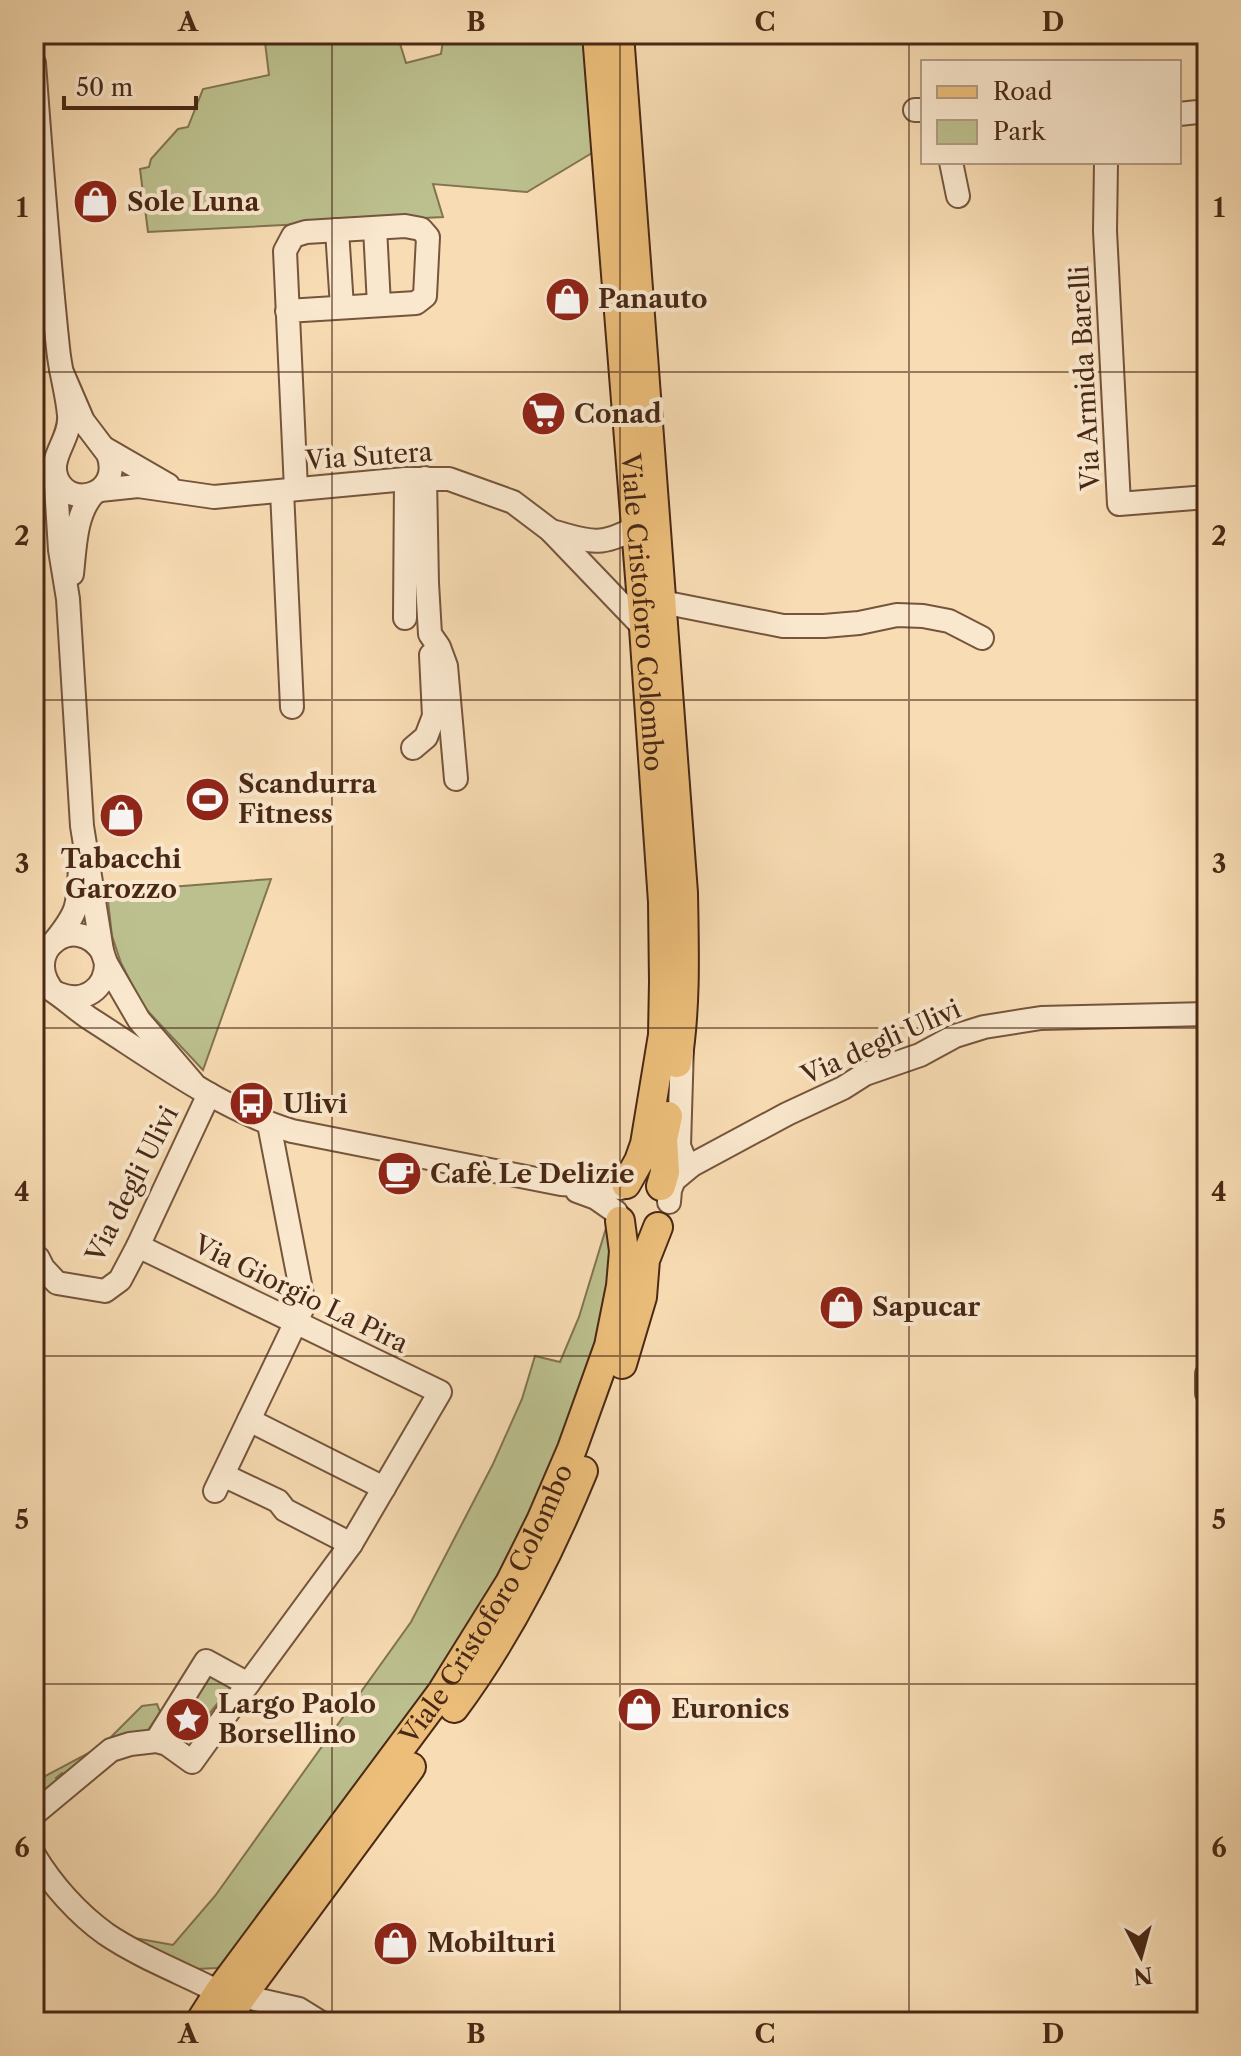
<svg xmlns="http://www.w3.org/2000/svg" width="1241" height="2056" font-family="'Libre Caslon Text',serif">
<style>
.green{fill:#bcc08e;stroke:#827452;stroke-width:2}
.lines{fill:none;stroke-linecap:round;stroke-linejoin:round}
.minor-casing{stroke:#75553c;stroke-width:26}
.major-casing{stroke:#492815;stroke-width:32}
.minor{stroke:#fae8ce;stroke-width:22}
.major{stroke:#ecbe7a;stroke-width:28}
.grid{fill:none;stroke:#492815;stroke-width:2;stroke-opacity:0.55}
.labels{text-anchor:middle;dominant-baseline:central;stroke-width:8;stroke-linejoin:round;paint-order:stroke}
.poi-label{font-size:26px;font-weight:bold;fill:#492815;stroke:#fae8ce;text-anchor:start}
.street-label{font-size:26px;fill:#492815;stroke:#fae8ce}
.neatline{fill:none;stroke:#492815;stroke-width:3}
.grid-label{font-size:26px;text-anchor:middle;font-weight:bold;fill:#492815}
</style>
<rect width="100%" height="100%" fill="#f8dcb3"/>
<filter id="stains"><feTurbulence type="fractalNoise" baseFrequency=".0025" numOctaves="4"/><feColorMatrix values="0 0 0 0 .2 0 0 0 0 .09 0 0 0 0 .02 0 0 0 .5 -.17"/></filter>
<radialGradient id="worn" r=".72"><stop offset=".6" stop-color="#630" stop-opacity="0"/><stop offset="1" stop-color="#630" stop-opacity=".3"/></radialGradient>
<g class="green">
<polygon points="264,34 397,34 406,63 441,54 444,34 588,34 592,153 527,192 433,184 443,217 148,232 140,169 149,167 151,159 178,129 188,127 203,89 269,75"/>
<polygon points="271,879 203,1070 143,1006 121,963 112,936 107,892"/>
<polygon points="607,1225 614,1242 599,1344 564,1445 471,1629 225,1963 217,1968 196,1969 123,1936 173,1945 215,1896 411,1622 493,1464 522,1399 535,1356 560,1362 579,1317"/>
<polygon points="212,1674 218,1676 230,1688 188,1740 178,1736 174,1729 205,1677"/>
<polygon points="157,1704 160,1712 145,1735 66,1776 62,1773 56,1778 59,1782 34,1801 34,1782 102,1746 142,1706"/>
</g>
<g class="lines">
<defs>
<g id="minor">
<path d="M34,63C41,158 48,254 58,348C60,371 67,392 69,415C71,437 52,454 55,472C63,512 124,497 108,454L83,421L61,370"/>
<polyline points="915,110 923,110"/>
<polyline points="1179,114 1207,111"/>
<polyline points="951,162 958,196"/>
<polyline points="1106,162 1105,231 1119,504 1207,497"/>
<polyline points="375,228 379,305"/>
<polyline points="337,230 342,307"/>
<polyline points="287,311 416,303 425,296 428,237 421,229 405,226 306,232 293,236 285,251 296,489"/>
<polyline points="104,448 168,485"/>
<polyline points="55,469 60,550 68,599 82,826 102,951 106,963 139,1020 193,1083"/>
<polyline points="425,478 427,583 430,634 439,647 446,666 456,779"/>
<polyline points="100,490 138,486 214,497 406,479 449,479 513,502 550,530 644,628"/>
<polyline points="282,491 292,707"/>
<path d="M551,531C589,541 598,548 635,528"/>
<path d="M72,574C75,547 75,515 93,494"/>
<polyline points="662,602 783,626 824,626 859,623 897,615 923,616 949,621 982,638"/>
<polyline points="405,618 406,479"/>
<polyline points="413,748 426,737 434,716 431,655"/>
<path d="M54,942C79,911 78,906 80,867"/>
<path d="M34,980C55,989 70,1005 89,1018C152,1058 220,1109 292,1131L561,1184L621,1188"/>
<path d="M50,987C24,948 76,913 102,951"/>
<path d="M59,994C84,1004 106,989 106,963"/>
<polyline points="682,1046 679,1146 684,1158 692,1165"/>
<polyline points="577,1191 596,1198 616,1212"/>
<polyline points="669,1202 670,1190 674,1180 692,1165 787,1114 843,1088 865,1074 920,1055 955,1036 984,1027 1041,1018 1207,1014"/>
<polyline points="138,1246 440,1392 351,1544 248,1684"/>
<polyline points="34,1257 38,1258 43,1268 57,1283 105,1291 120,1280 138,1246 209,1094"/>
<polyline points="1207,1374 1207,1393"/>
<polyline points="249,1420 384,1488"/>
<polyline points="223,1475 278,1501 285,1510 351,1544"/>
<polyline points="215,1491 304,1305 269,1124"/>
<polyline points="34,1814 111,1750 130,1744 156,1741 167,1744 192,1762 248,1684 206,1661 156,1741"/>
<path d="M34,1855C52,1885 78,1914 106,1934C140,1957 182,1973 219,1992"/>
<polyline points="242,1996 299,2009 320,2022"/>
</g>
<g id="major">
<path id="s1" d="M597,34L644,628L663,902L664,982L663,1035L645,1144L639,1161L626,1184"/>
<path d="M619,34L683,893C684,950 686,1006 677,1063"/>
<polyline points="661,1186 665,1172 663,1139 668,1116"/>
<polyline points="622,1364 642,1297 645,1260 658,1227"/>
<path d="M454,1708C508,1635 549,1554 583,1471"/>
<path id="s2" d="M200,2022L219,1992L442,1692L510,1583L541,1521L572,1449L609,1346L621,1286L624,1251L620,1221"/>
<polyline points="226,2022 242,1996 411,1767"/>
</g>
</defs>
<use href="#minor" class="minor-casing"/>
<use href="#major" class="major-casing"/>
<use href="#minor" class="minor"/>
<use href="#major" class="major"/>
</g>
<path class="grid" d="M332,34V2022M620,34V2022M909,34V2022M34,372H1207M34,700H1207M34,1028H1207M34,1356H1207M34,1684H1207"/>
<defs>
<symbol id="shop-disc" viewBox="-11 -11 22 22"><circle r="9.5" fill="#8f2418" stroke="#fae8ce"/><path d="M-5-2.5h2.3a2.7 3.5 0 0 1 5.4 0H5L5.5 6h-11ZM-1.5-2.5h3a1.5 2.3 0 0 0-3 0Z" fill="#fff"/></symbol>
<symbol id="supermarket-disc" viewBox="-11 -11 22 22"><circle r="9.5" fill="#8f2418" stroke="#fae8ce"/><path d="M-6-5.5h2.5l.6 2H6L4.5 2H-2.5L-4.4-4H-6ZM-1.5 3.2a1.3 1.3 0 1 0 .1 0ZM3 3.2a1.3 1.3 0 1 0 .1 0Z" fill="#fff"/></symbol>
<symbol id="stadium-disc" viewBox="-11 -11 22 22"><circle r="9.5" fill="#8f2418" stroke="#fae8ce"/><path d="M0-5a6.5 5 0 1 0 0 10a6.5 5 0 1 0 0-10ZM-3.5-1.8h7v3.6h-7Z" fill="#fff"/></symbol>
<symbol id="bus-disc" viewBox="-11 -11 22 22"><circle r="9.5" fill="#8f2418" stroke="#fae8ce"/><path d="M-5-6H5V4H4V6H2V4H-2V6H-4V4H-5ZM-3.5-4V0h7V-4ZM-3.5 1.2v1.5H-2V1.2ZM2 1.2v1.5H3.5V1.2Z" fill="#fff"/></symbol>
<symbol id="cafe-disc" viewBox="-11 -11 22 22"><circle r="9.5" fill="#8f2418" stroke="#fae8ce"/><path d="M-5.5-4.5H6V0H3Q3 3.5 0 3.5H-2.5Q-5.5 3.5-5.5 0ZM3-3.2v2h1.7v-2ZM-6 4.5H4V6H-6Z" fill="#fff"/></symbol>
<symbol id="sight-disc" viewBox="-11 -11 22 22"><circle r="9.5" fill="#8f2418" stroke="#fae8ce"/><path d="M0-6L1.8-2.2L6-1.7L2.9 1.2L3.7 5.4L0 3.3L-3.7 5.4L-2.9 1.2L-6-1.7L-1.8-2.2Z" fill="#fff"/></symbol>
</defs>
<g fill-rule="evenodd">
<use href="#shop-disc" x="70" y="176" width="51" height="51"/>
<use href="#shop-disc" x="542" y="274" width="51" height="51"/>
<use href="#supermarket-disc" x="518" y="388" width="51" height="51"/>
<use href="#stadium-disc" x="182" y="774" width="51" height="51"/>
<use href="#shop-disc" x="96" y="790" width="51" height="51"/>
<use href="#bus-disc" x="226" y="1078" width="51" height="51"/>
<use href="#cafe-disc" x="374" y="1148" width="51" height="51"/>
<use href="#shop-disc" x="816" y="1282" width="51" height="51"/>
<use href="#shop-disc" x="614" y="1684" width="51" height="51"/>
<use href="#sight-disc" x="162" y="1694" width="51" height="51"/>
<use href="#shop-disc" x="370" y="1918" width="51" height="51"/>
</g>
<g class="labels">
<g class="poi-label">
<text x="127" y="202">Sole Luna</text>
<text x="598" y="299">Panauto</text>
<text x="574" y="414">Conad</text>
<text x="238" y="784">Scandurra<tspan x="238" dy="30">Fitness</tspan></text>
<text x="121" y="859" text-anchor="middle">Tabacchi<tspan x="121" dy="30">Garozzo</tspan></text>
<text x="283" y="1104">Ulivi</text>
<text x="430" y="1174">Cafè Le Delizie</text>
<text x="872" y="1307">Sapucar</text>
<text x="218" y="1704">Largo Paolo<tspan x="218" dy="30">Borsellino</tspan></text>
<text x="671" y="1709">Euronics</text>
<text x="427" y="1943">Mobilturi</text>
</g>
<g class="street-label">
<text transform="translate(1085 378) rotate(-93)">Via Armida Barelli</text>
<text transform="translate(369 456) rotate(-4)">Via Sutera</text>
<text stroke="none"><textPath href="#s1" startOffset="580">Viale Cristoforo Colombo</textPath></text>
<text transform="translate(881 1042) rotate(-24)">Via degli Ulivi</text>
<text transform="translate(132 1184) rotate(-63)">Via degli Ulivi</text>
<text transform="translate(301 1294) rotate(26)">Via Giorgio La Pira</text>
<text stroke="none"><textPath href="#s2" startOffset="508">Viale Cristoforo Colombo</textPath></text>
</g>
</g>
<rect width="1241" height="2056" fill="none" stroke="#f8dcb3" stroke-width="88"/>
<rect x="921" y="60" width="260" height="104" fill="#fae8ce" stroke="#b39b84" stroke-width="2"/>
<rect x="937" y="86" width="40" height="12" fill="#ecbe7a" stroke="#b39b84" stroke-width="2"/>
<text x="993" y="100" font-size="24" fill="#492815">Road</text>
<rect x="937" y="120" width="40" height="24" fill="#bcc08e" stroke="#b39b84" stroke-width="2"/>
<text x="993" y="140" font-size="24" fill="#492815">Park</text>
<g transform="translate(1141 1956) rotate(174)" stroke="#fae8ce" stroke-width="6" paint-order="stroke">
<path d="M0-6L14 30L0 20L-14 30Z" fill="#492815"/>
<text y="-12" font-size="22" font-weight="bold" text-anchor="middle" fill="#492815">N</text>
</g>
<path d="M64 96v12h132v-12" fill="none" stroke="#492815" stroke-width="4"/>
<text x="76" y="96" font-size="24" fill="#492815" stroke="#fae8ce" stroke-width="6" paint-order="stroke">50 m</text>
<rect x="44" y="44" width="1153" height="1968" class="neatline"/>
<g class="grid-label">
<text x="188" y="31">A</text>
<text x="476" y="31">B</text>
<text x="765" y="31">C</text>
<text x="1053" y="31">D</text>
<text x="22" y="217">1</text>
<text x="1219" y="217">1</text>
<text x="22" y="545">2</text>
<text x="1219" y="545">2</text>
<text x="22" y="873">3</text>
<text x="1219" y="873">3</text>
<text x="22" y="1201">4</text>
<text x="1219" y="1201">4</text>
<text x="22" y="1529">5</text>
<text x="1219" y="1529">5</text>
<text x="22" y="1857">6</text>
<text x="1219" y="1857">6</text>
<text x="188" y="2043">A</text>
<text x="476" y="2043">B</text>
<text x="765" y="2043">C</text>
<text x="1053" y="2043">D</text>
</g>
<rect width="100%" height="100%" filter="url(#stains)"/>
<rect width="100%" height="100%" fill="url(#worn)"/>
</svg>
